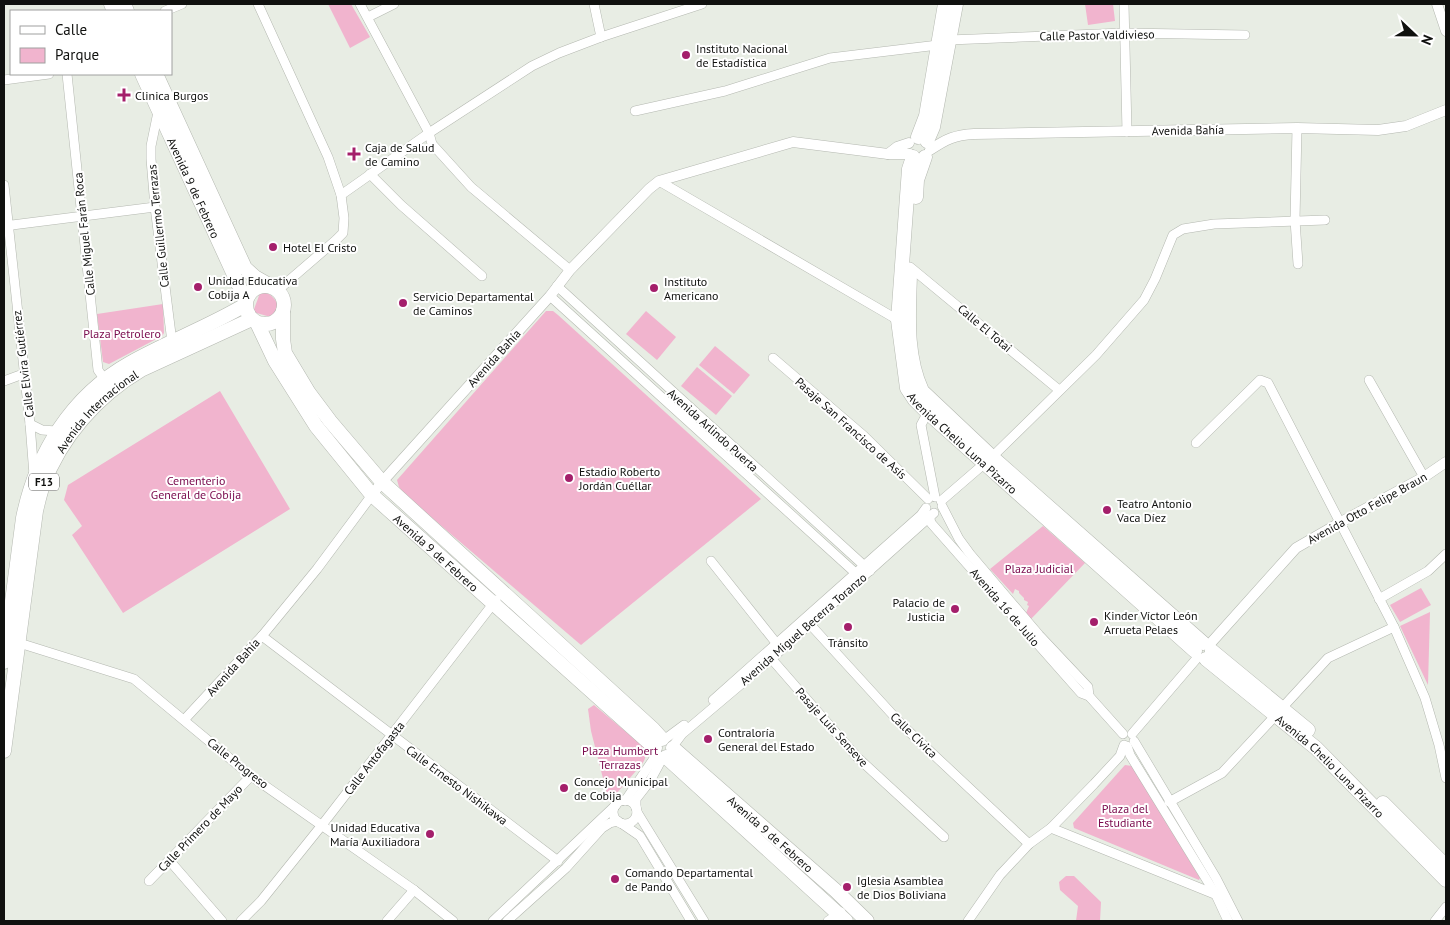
<svg xmlns="http://www.w3.org/2000/svg" width="1450" height="925" font-family="'PT Sans',sans-serif">
<style>
.green{fill:#f1b4ce}
.lines{fill:none;stroke-linecap:round;stroke-linejoin:round}
.minor-casing{stroke:#b4b8b0;stroke-width:10}
.tertiary-casing{stroke:#b4b8b0;stroke-width:11}
.primary-casing{stroke:#b4b8b0;stroke-width:15}
.trunk-casing{stroke:#b4b8b0;stroke-width:15}
.minor{stroke:#fff;stroke-width:9}
.tertiary{stroke:#fff;stroke-width:10}
.primary{stroke:#fff;stroke-width:14}
.trunk{stroke:#fff;stroke-width:14}
.poi-dot{fill:#a41f6b;stroke:#fff;stroke-width:2}
.labels{text-anchor:middle;dominant-baseline:central;stroke-width:4;stroke-linejoin:round;paint-order:stroke}
.shield{fill:#fff;stroke:#585857;stroke-width:1}
.shield-label{font-size:11px;font-weight:bold;fill:#10110f}
.street-label{font-size:12px;fill:#10110f;stroke:#fff}
.poi-label{font-size:12px;fill:#10110f;stroke:#fff;text-anchor:start}
.park-label{font-size:12px;fill:#79094c;stroke:#fff}
</style>
<rect width="100%" height="100%" fill="#e8ede4"/>
<g class="green">
<polygon points="328,4 351,4 370,37 350,48"/>
<polygon points="1085,4 1113,4 1115,21 1088,25"/>
<path d="M263,291C274,295 284,307 274,318L253,312L260,293Z"/>
<polygon points="163,304 164,333 162,336 109,364 103,362 97,314"/>
<polygon points="546,311 553,311 558,315 761,499 581,645 404,494 399,487 397,480"/>
<polygon points="646,311 676,337 657,360 626,334"/>
<polygon points="715,346 750,375 734,394 699,365"/>
<polygon points="697,367 732,396 716,415 681,386"/>
<polygon points="220,391 290,509 123,613 72,535 82,526 64,500 68,485"/>
<polygon points="1043,526 1085,563 1031,619 1026,613 1029,606 1027,605 1028,602 1024,600 1024,598 1019,593 1019,591 1015,589 1013,594 990,569"/>
<polygon points="1421,588 1431,605 1400,622 1390,605"/>
<polygon points="1430,612 1428,685 1400,626"/>
<path d="M594,705L643,746C646,753 647,757 642,764L609,802L591,731L588,709Z"/>
<polygon points="1125,765 1132,766 1200,878 1199,880 1074,828 1073,823"/>
<polygon points="1066,876 1074,876 1101,902 1100,921 1076,921 1078,906 1060,890 1059,882"/>
</g>
<g class="lines">
<defs>
<g id="minor">
<polyline points="258,4 328,157 341,195 344,218 343,233 336,240 278,290"/>
<polyline points="360,4 429,133 432,144 471,187 570,270"/>
<polyline points="594,4 601,37"/>
<polyline points="1124,4 1127,132"/>
<polyline points="165,11 182,4"/>
<polyline points="368,17 394,4"/>
<polyline points="949,40 1124,33 1245,35"/>
<polyline points="67,74 98,370 107,383"/>
<polyline points="4,80 49,74"/>
<polyline points="635,111 725,91 830,58 938,45"/>
<polyline points="158,112 151,146 151,159 155,207 172,342"/>
<polyline points="1297,128 1295,220 1298,264"/>
<polyline points="370,174 401,205 482,276"/>
<polyline points="659,181 898,320"/>
<polyline points="4,185 30,424 34,475"/>
<polyline points="341,195 429,133 532,66 559,53 601,37 702,4"/>
<polyline points="4,226 155,207"/>
<polyline points="910,267 1059,390"/>
<polyline points="557,286 870,571"/>
<polyline points="550,296 861,578"/>
<polyline points="773,358 864,436 928,499"/>
<polyline points="1369,380 1424,477"/>
<polyline points="4,381 23,374"/>
<polyline points="930,408 921,425 935,497"/>
<polyline points="30,424 42,430 56,431"/>
<polyline points="1196,443 1260,380 1268,383 1394,627 1425,698 1439,745 1446,778"/>
<polyline points="941,501 992,457 1096,355 1144,300 1155,279 1173,235 1183,229 1214,224 1325,220"/>
<polyline points="942,506 959,539 970,554 1039,635 1088,687 1089,696"/>
<polyline points="929,515 931,523 1081,693 1089,696 1123,734"/>
<polyline points="711,561 777,644"/>
<polyline points="1379,599 1428,571 1446,554"/>
<polyline points="807,621 903,726 1029,844"/>
<polyline points="262,636 558,861"/>
<polyline points="16,642 134,679 251,776 414,890 453,921"/>
<polyline points="769,656 857,757 944,837"/>
<polyline points="713,700 921,515 926,508"/>
<polyline points="1282,708 1328,658 1394,627"/>
<polyline points="184,720 262,636 317,569 372,495"/>
<polyline points="1132,734 1198,657"/>
<polyline points="665,739 684,725"/>
<polyline points="1134,741 1216,878 1238,921"/>
<polyline points="673,746 682,734 772,658 934,513"/>
<polyline points="1127,746 1130,755 1216,895 1228,921"/>
<circle cx="625" cy="812" r="12"/>
<polyline points="625,801 657,754"/>
<polyline points="1169,802 1222,773 1275,716"/>
<polyline points="636,808 636,799 650,781 663,757"/>
<polyline points="637,812 704,921"/>
<polyline points="621,823 640,836 691,921"/>
<polyline points="1051,828 1217,895"/>
<polyline points="169,860 222,921"/>
<polyline points="149,881 251,776"/>
<polyline points="241,921 261,901 322,825 496,600"/>
<polyline points="387,921 414,890"/>
<polyline points="493,921 616,805"/>
<polyline points="507,921 566,868 602,828 610,823 618,821"/>
<polyline points="828,921 841,912"/>
<polyline points="968,921 1000,875 1029,844 1051,828 1094,784 1120,756 1124,745"/>
<polyline points="1435,921 1446,907"/>
</g>
<g id="tertiary">
<polyline points="1437,4 1446,31"/>
<path d="M930,150C946,139 955,135 974,134L1297,128L1378,130L1406,126L1446,110"/>
<polyline points="888,154 897,147 909,143"/>
<polyline points="372,495 382,482 550,296 570,270 649,189 659,181 793,142 888,154 910,154"/>
<polyline points="1209,645 1296,548 1341,522 1424,477 1446,462"/>
</g>
<g id="primary">
<polyline points="918,137 926,116 945,4"/>
<polyline points="927,141 933,127 956,4"/>
<path id="s1" d="M913,157L909,169L898,320L907,388L915,400L927,412L1195,651"/>
<polyline points="916,197 917,180 925,157"/>
<path d="M910,274C909,313 905,354 922,391L992,457L1203,643"/>
<polyline points="283,311 283,339 285,353 309,393 330,421 382,482 653,729 662,739"/>
<path id="s2" d="M257,323L275,361L316,426L372,495L655,748"/>
<polyline points="1212,651 1308,730"/>
<path id="s3" d="M1206,659L1316,748L1446,880"/>
<path id="s4" d="M673,748L835,890L867,921"/>
<polyline points="666,757 846,921"/>
<polyline points="1383,803 1446,866"/>
</g>
<g id="trunk">
<polyline points="111,4 114,11"/>
<polyline points="124,4 127,11"/>
<path id="s5" d="M142,74L246,301"/>
<polyline points="156,74 245,268 255,277 271,286"/>
<circle cx="265" cy="305" r="19"/>
<path d="M4,662L23,518C36,454 71,396 130,363C167,342 208,327 245,305"/>
<path id="s6" d="M4,751L36,511C38,503 40,493 43,485C61,437 97,396 141,370L252,319"/>
</g>
</defs>
<use href="#minor" class="minor-casing"/>
<use href="#tertiary" class="tertiary-casing"/>
<use href="#primary" class="primary-casing"/>
<use href="#trunk" class="trunk-casing"/>
<use href="#minor" class="minor"/>
<use href="#tertiary" class="tertiary"/>
<use href="#primary" class="primary"/>
<use href="#trunk" class="trunk"/>
</g>
<g class="poi-dot">
<circle cx="686" cy="55" r="5"/>
<path d="M121.5 87.5h5v5h5v5h-5v5h-5v-5h-5v-5h5z"/>
<path d="M351.5 146.5h5v5h5v5h-5v5h-5v-5h-5v-5h5z"/>
<circle cx="273" cy="247" r="5"/>
<circle cx="198" cy="287" r="5"/>
<circle cx="654" cy="288" r="5"/>
<circle cx="403" cy="303" r="5"/>
<circle cx="569" cy="478" r="5"/>
<circle cx="1107" cy="510" r="5"/>
<circle cx="955" cy="609" r="5"/>
<circle cx="1094" cy="622" r="5"/>
<circle cx="848" cy="627" r="5"/>
<circle cx="708" cy="739" r="5"/>
<circle cx="564" cy="788" r="5"/>
<circle cx="430" cy="834" r="5"/>
<circle cx="615" cy="879" r="5"/>
<circle cx="847" cy="887" r="5"/>
</g>
<g class="labels">
<rect class="shield" x="29" y="473.5" width="30" height="17" rx="4"/>
<g class="shield-label">
<text x="44" y="482">F13</text>
</g>
<g class="street-label">
<text transform="translate(1097 35) rotate(-1)">Calle Pastor Valdivieso</text>
<text transform="translate(1188 130) rotate(-1)">Avenida Bahía</text>
<text stroke="none"><textPath href="#s5" startOffset="125">Avenida 9 de Febrero</textPath></text>
<text transform="translate(158 226) rotate(-96)">Calle Guillermo Terrazas</text>
<text transform="translate(84 234) rotate(-96)">Calle Miguel Farán Roca</text>
<text transform="translate(985 328) rotate(40)">Calle El Totai</text>
<text transform="translate(494 358) rotate(-48)">Avenida Bahía</text>
<text transform="translate(23 364) rotate(-97)">Calle Elvira Gutiérrez</text>
<text stroke="none"><textPath href="#s6" startOffset="362">Avenida Internacional</textPath></text>
<text transform="translate(851 428) rotate(42)">Pasaje San Francisco de Asís</text>
<text transform="translate(713 430) rotate(42)">Avenida Arlindo Puerta</text>
<text stroke="none"><textPath href="#s1" startOffset="311">Avenida Chelio Luna Pizarro</textPath></text>
<text transform="translate(1367 508) rotate(-29)">Avenida Otto Felipe Braun</text>
<text stroke="none"><textPath href="#s2" startOffset="294">Avenida 9 de Febrero</textPath></text>
<text transform="translate(1005 607) rotate(49)">Avenida 16 de Julio</text>
<text transform="translate(803 629) rotate(-41)">Avenida Miguel Becerra Toranzo</text>
<text transform="translate(233 667) rotate(-48)">Avenida Bahía</text>
<text transform="translate(832 727) rotate(48)">Pasaje Luis Senseve</text>
<text transform="translate(914 735) rotate(44)">Calle Cívica</text>
<text transform="translate(374 758) rotate(-52)">Calle Antofagasta</text>
<text transform="translate(238 763) rotate(38)">Calle Progreso</text>
<text stroke="none"><textPath href="#s3" startOffset="164">Avenida Chelio Luna Pizarro</textPath></text>
<text transform="translate(457 785) rotate(37)">Calle Ernesto Nishikawa</text>
<text transform="translate(200 828) rotate(-46)">Calle Primero de Mayo</text>
<text stroke="none"><textPath href="#s4" startOffset="130">Avenida 9 de Febrero</textPath></text>
</g>
<g class="poi-label">
<text x="696" y="48">Instituto Nacional<tspan x="696" dy="14">de Estadística</tspan></text>
<text x="135" y="95">Clinica Burgos</text>
<text x="365" y="147">Caja de Salud<tspan x="365" dy="14">de Camino</tspan></text>
<text x="283" y="247">Hotel El Cristo</text>
<text x="208" y="280">Unidad Educativa<tspan x="208" dy="14">Cobija A</tspan></text>
<text x="664" y="281">Instituto<tspan x="664" dy="14">Americano</tspan></text>
<text x="413" y="296">Servicio Departamental<tspan x="413" dy="14">de Caminos</tspan></text>
<text x="579" y="471">Estadio Roberto<tspan x="579" dy="14">Jordán Cuéllar</tspan></text>
<text x="1117" y="503">Teatro Antonio<tspan x="1117" dy="14">Vaca Díez</tspan></text>
<text x="945" y="602" text-anchor="end">Palacio de<tspan x="945" dy="14">Justicia</tspan></text>
<text x="1104" y="615">Kinder Víctor León<tspan x="1104" dy="14">Arrueta Pelaes</tspan></text>
<text x="848" y="642" text-anchor="middle">Tránsito</text>
<text x="718" y="732">Contraloría<tspan x="718" dy="14">General del Estado</tspan></text>
<text x="574" y="781">Concejo Municipal<tspan x="574" dy="14">de Cobija</tspan></text>
<text x="420" y="827" text-anchor="end">Unidad Educativa<tspan x="420" dy="14">María Auxiliadora</tspan></text>
<text x="625" y="872">Comando Departamental<tspan x="625" dy="14">de Pando</tspan></text>
<text x="857" y="880">Iglesia Asamblea<tspan x="857" dy="14">de Dios Boliviana</tspan></text>
</g>
<g class="park-label">
<text x="122" y="333">Plaza Petrolero</text>
<text x="196" y="480">Cementerio<tspan x="196" dy="14">General de Cobija</tspan></text>
<text x="1039" y="568">Plaza Judicial</text>
<text x="620" y="750">Plaza Humbert<tspan x="620" dy="14">Terrazas</tspan></text>
<text x="1125" y="808">Plaza del<tspan x="1125" dy="14">Estudiante</tspan></text>
</g>
</g>
<rect width="1450" height="925" fill="none" stroke="#10110f" stroke-width="10"/>
<rect x="10" y="10" width="162" height="65" fill="#ffffff" stroke="#9fa09f"/>
<rect x="20" y="26" width="25" height="8" fill="#ffffff" stroke="#9fa09f"/>
<text x="55" y="35" font-size="15" fill="#10110f">Calle</text>
<rect x="20" y="48" width="25" height="15" fill="#f1b4ce" stroke="#9fa09f"/>
<text x="55" y="60" font-size="15" fill="#10110f">Parque</text>
<g transform="translate(1415 35) rotate(112)" stroke="#ffffff" stroke-width="4" paint-order="stroke">
<path d="M0-4L9 19L0 12L-9 19Z" fill="#10110f"/>
<text y="-8" font-size="14" font-weight="bold" text-anchor="middle" fill="#10110f">N</text>
</g>
</svg>
